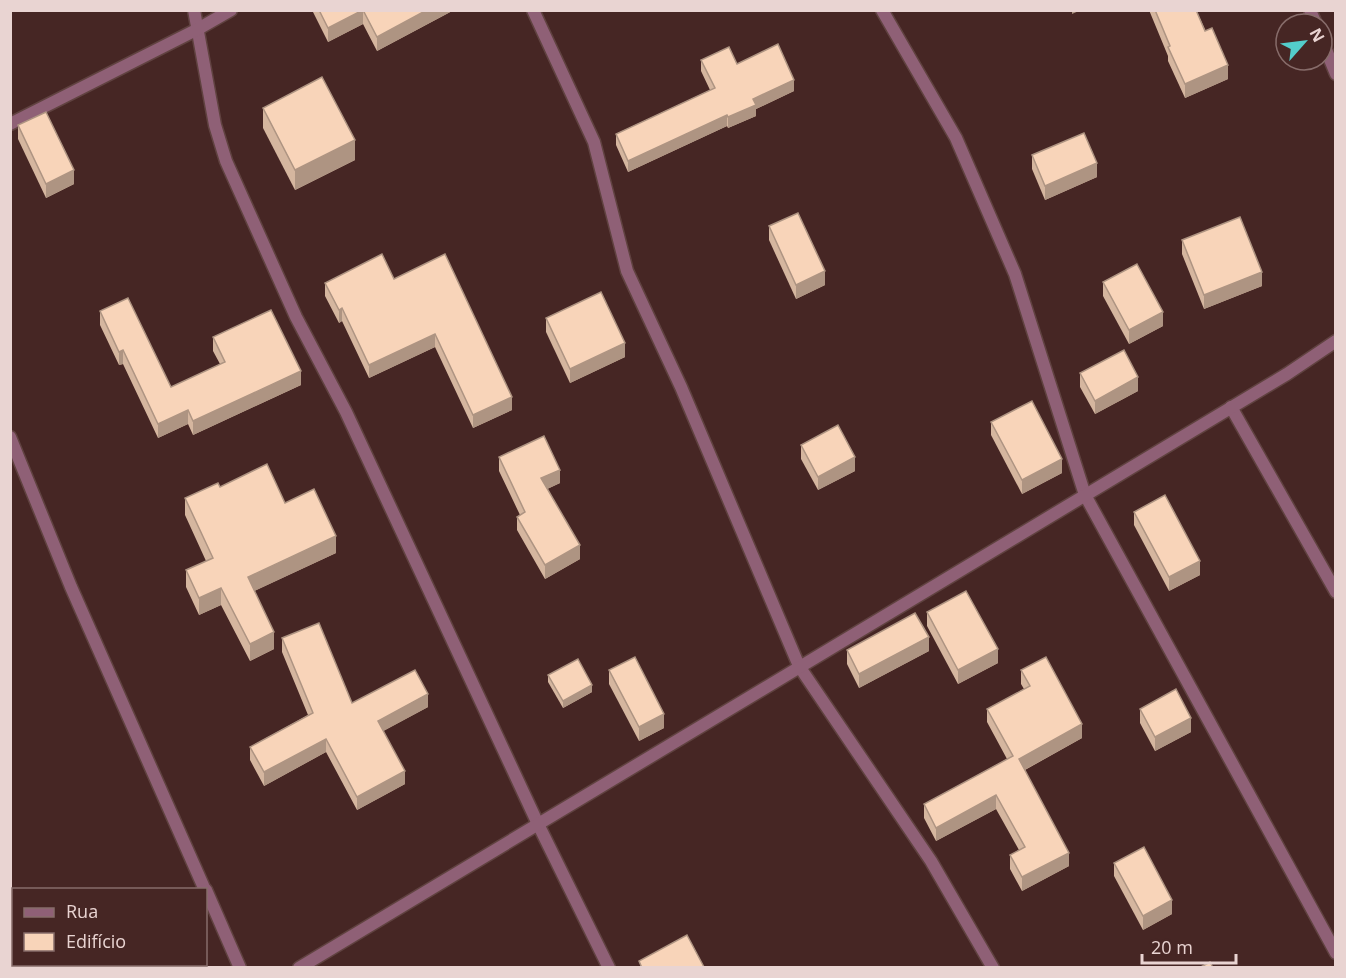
<svg xmlns="http://www.w3.org/2000/svg" width="1346" height="978" font-family="'Open Sans',sans-serif">
<style>
.lines{fill:none;stroke-linecap:round;stroke-linejoin:round}
.minor-casing{stroke:#604240;stroke-width:15}
.minor{stroke:#8f6076;stroke-width:12}
.wall{fill:#d5b69f}
.shaded-wall{fill:#ae9482}
.building{fill:#f8d4b9;stroke:#ae9482;stroke-width:1.5}
</style>
<rect width="100%" height="100%" fill="#462624"/>
<g class="lines">
<defs>
<g id="minor">
<polyline points="194,10 215,125 226,161 296,317 346,412 538,824 609,968"/>
<polyline points="533,10 594,142 627,271 681,387 799,666 931,861 993,968"/>
<polyline points="882,10 956,138 1015,274 1085,495 1336,953"/>
<polyline points="1310,10 1316,24"/>
<polyline points="1322,40 1336,74"/>
<polyline points="10,124 198,29 231,10"/>
<polyline points="1231,407 1336,592"/>
<polyline points="10,437 71,587 205,890"/>
<polyline points="206,890 240,968"/>
<polyline points="299,968 1287,374 1336,341"/>
</g>
</defs>
<use href="#minor" class="minor-casing"/>
<use href="#minor" class="minor"/>
</g>
<g class="wall">
<polygon points="312,10 454,10 377,51 363,24 328,42"/>
<polygon points="1149,10 1196,10 1228,79 1185,98 1168,61 1168,56"/>
<polygon points="701,60 737,64 794,91 756,109 756,116 728,128 727,126 628,172 616,145 616,134 710,90 701,71"/>
<polygon points="263,108 355,160 295,190 263,128"/>
<polygon points="18,125 74,184 46,198 18,139"/>
<polygon points="1032,155 1097,177 1045,200 1032,169"/>
<polygon points="769,226 825,285 796,299 769,240"/>
<polygon points="1182,240 1262,286 1204,309 1182,254"/>
<polygon points="394,279 512,410 473,428 435,347 369,378 342,321 339,323 325,296 325,283"/>
<polygon points="1103,282 1163,326 1129,344 1103,296"/>
<polygon points="100,311 171,387 220,364 213,351 213,337 301,385 193,435 188,424 158,438 123,364 119,365 100,325"/>
<polygon points="546,318 625,357 570,383 546,332"/>
<polygon points="1080,373 1138,391 1095,414 1080,387"/>
<polygon points="991,422 1062,473 1022,494 991,435"/>
<polygon points="801,445 855,471 818,490 801,459"/>
<polygon points="499,457 560,483 547,489 580,559 545,579 517,530 517,517 520,515 499,471"/>
<polygon points="220,487 285,503 336,553 254,591 274,649 250,661 221,605 199,615 186,587 186,570 206,561 185,515 185,498"/>
<polygon points="1134,512 1200,575 1169,591 1134,525"/>
<polygon points="927,612 998,663 958,684 927,626"/>
<polygon points="282,638 352,703 428,707 383,731 405,784 357,810 326,752 264,786 250,760 250,747 308,715 282,652"/>
<polygon points="847,650 929,651 859,688 847,664"/>
<polygon points="609,670 664,728 639,741 609,684"/>
<polygon points="1021,670 1082,738 1025,770 1069,866 1022,891 1010,869 1010,855 1019,850 996,809 936,841 924,818 924,804 1007,759 987,722 987,709 1024,689 1021,684"/>
<polygon points="548,675 592,692 563,708 548,682"/>
<polygon points="1140,709 1191,732 1155,751 1140,723"/>
<polygon points="1114,863 1172,914 1143,930 1114,876"/>
<polygon points="60,964 104,964 106,968 61,968"/>
</g>
<g class="shaded-wall">
<polygon points="363,10 363,24 328,42 328,28"/>
<polygon points="427,10 454,10 377,51 377,37"/>
<polygon points="1072,10 1081,10 1072,14"/>
<polygon points="1228,65 1228,79 1185,98 1185,84"/>
<polygon points="794,80 794,91 756,109 756,116 728,128 728,117 753,99"/>
<polygon points="727,115 727,126 628,172 628,161"/>
<polygon points="355,140 355,160 295,190 295,170"/>
<polygon points="1097,163 1097,177 1045,200 1045,186"/>
<polygon points="74,170 74,184 46,198 46,184"/>
<polygon points="825,271 825,285 796,299 796,285"/>
<polygon points="1262,272 1262,286 1204,309 1204,295"/>
<polygon points="342,308 342,321 339,323 339,310"/>
<polygon points="1163,312 1163,326 1129,344 1129,330"/>
<polygon points="435,334 435,347 369,378 369,365"/>
<polygon points="625,343 625,357 570,383 570,369"/>
<polygon points="123,350 123,364 119,365 119,352"/>
<polygon points="301,371 301,385 193,435 193,421"/>
<polygon points="1138,377 1138,391 1095,414 1095,401"/>
<polygon points="512,397 512,410 473,428 473,415"/>
<polygon points="188,410 188,424 158,438 158,424"/>
<polygon points="855,457 855,471 818,490 818,477"/>
<polygon points="1062,459 1062,473 1022,494 1022,480"/>
<polygon points="560,470 560,483 541,492 541,478"/>
<polygon points="336,536 336,553 248,594 248,577"/>
<polygon points="580,545 580,559 545,579 545,565"/>
<polygon points="1200,561 1200,575 1169,591 1169,577"/>
<polygon points="221,588 221,605 199,615 199,598"/>
<polygon points="274,632 274,649 250,661 250,644"/>
<polygon points="929,637 929,651 859,688 859,674"/>
<polygon points="998,649 998,663 958,684 958,670"/>
<polygon points="592,685 592,692 563,708 563,701"/>
<polygon points="428,694 428,707 378,734 378,721"/>
<polygon points="664,714 664,728 639,741 639,727"/>
<polygon points="1191,718 1191,732 1155,751 1155,737"/>
<polygon points="1082,724 1082,738 1019,773 1019,759"/>
<polygon points="326,739 326,752 264,786 264,772"/>
<polygon points="405,771 405,784 357,810 357,797"/>
<polygon points="996,795 996,809 936,841 936,828"/>
<polygon points="1069,853 1069,866 1022,891 1022,877"/>
<polygon points="1172,900 1172,914 1143,930 1143,916"/>
</g>
<g class="building">
<polygon points="319,10 363,10 328,28"/>
<polygon points="363,10 427,10 377,37"/>
<polygon points="1155,10 1196,10 1205,31 1212,28 1228,65 1185,84 1168,47 1170,46"/>
<polygon points="778,44 794,80 753,99 756,105 728,117 727,115 628,161 616,134 715,88 701,60 729,47 737,64"/>
<polygon points="322,77 355,140 295,170 263,108"/>
<polygon points="46,112 74,170 46,184 18,125"/>
<polygon points="1084,133 1097,163 1045,186 1032,155"/>
<polygon points="798,213 825,271 796,285 769,226"/>
<polygon points="1240,217 1262,272 1204,295 1182,240"/>
<polygon points="382,254 394,279 445,254 512,397 473,415 435,334 369,365 342,308 339,310 325,283"/>
<polygon points="1137,264 1163,312 1129,330 1103,282"/>
<polygon points="601,292 625,343 570,369 546,318"/>
<polygon points="128,298 171,387 225,362 213,337 271,310 301,371 193,421 188,410 158,424 123,350 119,352 100,311"/>
<polygon points="1124,350 1138,377 1095,401 1080,373"/>
<polygon points="1032,401 1062,459 1022,480 991,422"/>
<polygon points="838,425 855,457 818,477 801,445"/>
<polygon points="544,436 560,470 541,478 580,545 545,565 517,517 525,512 499,457"/>
<polygon points="267,464 285,503 314,489 336,536 248,577 274,632 250,644 221,588 199,598 186,570 213,558 185,498 218,483 220,487"/>
<polygon points="1165,495 1200,561 1169,577 1134,512"/>
<polygon points="966,591 998,649 958,670 927,612"/>
<polygon points="915,613 929,637 859,674 847,650"/>
<polygon points="319,623 352,703 415,670 428,694 378,721 405,771 357,797 326,739 264,772 250,747 313,713 282,638"/>
<polygon points="635,657 664,714 639,727 609,670"/>
<polygon points="1046,657 1082,724 1019,759 1069,853 1022,877 1010,855 1025,847 996,795 936,828 924,804 1013,756 987,709 1030,686 1021,670"/>
<polygon points="578,659 592,685 563,701 548,675"/>
<polygon points="1176,689 1191,718 1155,737 1140,709"/>
<polygon points="1144,847 1172,900 1143,916 1114,863"/>
<polygon points="14,930 14,964 31,964 32,968 10,968 10,931"/>
<polygon points="687,935 704,967 703,968 642,968 639,961"/>
<polygon points="1210,962 1213,968 1199,968"/>
<polygon points="67,964 104,964 106,968 69,968"/>
</g>
<rect width="1346" height="978" fill="none" stroke="#e9d4d2" stroke-width="24"/>
<rect x="12" y="888" width="195" height="78" fill="#462624" stroke="#876c6a" stroke-width="1.5"/>
<rect x="24" y="908" width="30" height="9" fill="#8f6076" stroke="#876c6a" stroke-width="1.5"/>
<text x="66" y="918" font-size="18" fill="#e9d4d2">Rua</text>
<rect x="24" y="933" width="30" height="18" fill="#f8d4b9" stroke="#876c6a" stroke-width="1.5"/>
<text x="66" y="948" font-size="18" fill="#e9d4d2">Edifício</text>
<g transform="translate(1304 42) rotate(62)"><circle r="28" fill="#462624" stroke="#876c6a" stroke-width="1.5"/>
<path d="M0-4.5L10 22L0 15L-10 22Z" fill="#53cdcb"/>
<text y="-9" font-size="16" font-weight="bold" text-anchor="middle" fill="#e9d4d2">N</text>
</g>
<path d="M1142 954v9h94v-9" fill="none" stroke="#e9d4d2" stroke-width="3"/>
<text x="1151" y="954" font-size="18" fill="#e9d4d2" stroke="#462624" stroke-width="4.5" paint-order="stroke">20 m</text>
</svg>
